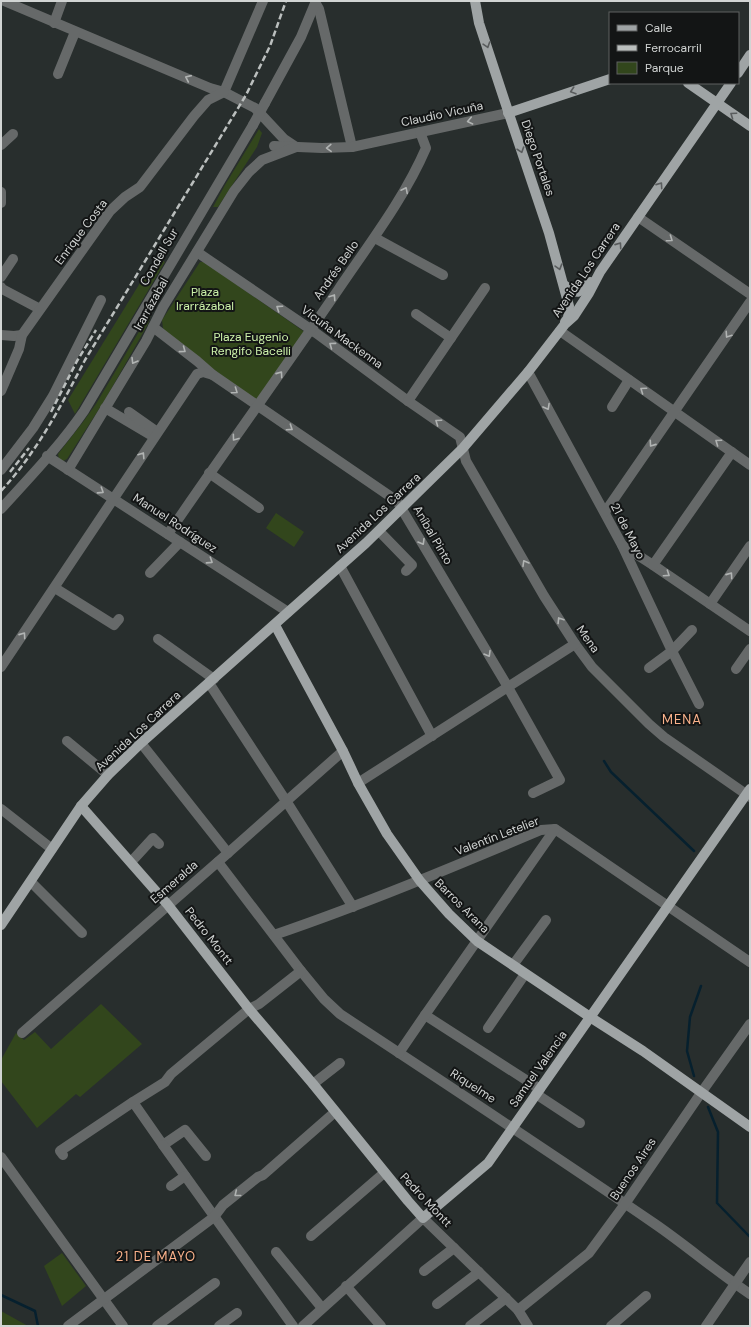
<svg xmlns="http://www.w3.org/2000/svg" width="751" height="1327" font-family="'DM Sans',sans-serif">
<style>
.green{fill:#32461c}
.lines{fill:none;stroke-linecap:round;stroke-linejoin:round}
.stream{stroke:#06202e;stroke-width:2.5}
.minor{stroke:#666969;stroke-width:10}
.major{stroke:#9fa4a5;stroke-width:10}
.rail{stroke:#bbbfbe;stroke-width:2.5;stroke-dasharray:6 3;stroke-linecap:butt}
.minor-bridge{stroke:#666969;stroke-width:10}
.oneway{stroke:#595c5d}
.oneway2{stroke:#b1b4b3}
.labels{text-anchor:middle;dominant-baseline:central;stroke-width:4;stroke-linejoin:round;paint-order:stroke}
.street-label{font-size:12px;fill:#d1d4d3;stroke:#131515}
.park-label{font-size:12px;fill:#cdf2aa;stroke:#131515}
.neighbourhood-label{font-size:13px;letter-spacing:1px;fill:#fbb28b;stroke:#131515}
</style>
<rect width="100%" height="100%" fill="#282e2d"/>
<g class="green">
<polygon points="259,129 262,133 257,147 218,207 213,207 225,185"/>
<polygon points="156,257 165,262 75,414 68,400"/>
<polygon points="200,262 204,262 306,333 256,400 167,336 163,328 162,320"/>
<polygon points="153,308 148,324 106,398 67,459 63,461 59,459 58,454 83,422 96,404"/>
<polygon points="276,513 304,532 294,547 266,528"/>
<polygon points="101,1004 142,1044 80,1097 76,1094 37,1128 1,1081 1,1060 16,1033 24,1040 35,1032 51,1049"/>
<polygon points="62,1253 86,1286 62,1306 44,1266"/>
<polygon points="1,1311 28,1326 1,1326"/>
</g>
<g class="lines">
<g class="stream">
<polyline points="604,761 611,772 694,851"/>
<polyline points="694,1076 687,1051 690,1017 701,986"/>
<polyline points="708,1107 718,1132 717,1203 750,1237"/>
<polyline points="1,1295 35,1311 38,1326"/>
</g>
<g class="minor">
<polyline points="4,1 210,88 224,92 255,108 284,139 296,147"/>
<polyline points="315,2 319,9 352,147"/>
<polyline points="54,23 62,1"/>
<polyline points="58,74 75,32"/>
<polyline points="224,92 263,1"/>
<polyline points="265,103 301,37 316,1"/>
<polyline points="1,145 13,134"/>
<polyline points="274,146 322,148 352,147 508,113"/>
<polyline points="1,192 1,203"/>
<polyline points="638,217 750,294"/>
<polyline points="375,238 443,275"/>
<polyline points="197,252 316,333 408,401 460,437 466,461 544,596 575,644 592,667 649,724 664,737 750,797"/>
<polyline points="1,277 13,259"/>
<polyline points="1,287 2,289 40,309"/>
<polyline points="416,314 451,338"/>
<polyline points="153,327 197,361 213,375 397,501 505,682 560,780 533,793"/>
<polyline points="560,331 750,465"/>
<polyline points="1,335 14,336 22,335"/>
<polyline points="528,372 622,545 672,651 699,704"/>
<polyline points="1,391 19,349 22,335 110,211 125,197 140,187 194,116 208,100 224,92"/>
<polyline points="408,401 485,288"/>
<polyline points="612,407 629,380"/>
<polyline points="105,408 154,437"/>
<polyline points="129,412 156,431"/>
<polyline points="47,456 288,612"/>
<polyline points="1,470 33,428 53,396 101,300"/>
<polyline points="68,470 146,341 163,307 234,191 249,172 262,160 296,147"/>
<polyline points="209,473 259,508"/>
<path d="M1,509C30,477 60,446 84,411L253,125"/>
<polyline points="605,512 750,302"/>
<polyline points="379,531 412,565 406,571"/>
<path d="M168,534C224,452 282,372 338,290C369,244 404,199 426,148L420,132"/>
<polyline points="622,545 653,565 750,631"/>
<polyline points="653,565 732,452"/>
<polyline points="340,566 432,736"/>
<polyline points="150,573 180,542"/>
<polyline points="55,588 114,625 119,619"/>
<polyline points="710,604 750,546"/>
<polyline points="158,639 214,679"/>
<polyline points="1,667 197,374 203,372 213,375"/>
<polyline points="649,668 672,651 692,630"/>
<polyline points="736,669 750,649"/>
<polyline points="209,683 290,807 353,907"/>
<polyline points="67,741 108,775"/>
<polyline points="141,743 228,853"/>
<polyline points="358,783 575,644"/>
<polyline points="1,809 52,849"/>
<polyline points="131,862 153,838 159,844"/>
<path d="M218,862L301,971L324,999L340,1014C445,1083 551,1153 655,1224C687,1246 717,1272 750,1294"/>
<polyline points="31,882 82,933"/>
<path d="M274,935C365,904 453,867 541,830L555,829L750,962"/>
<polyline points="513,965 546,920"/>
<polyline points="425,1015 540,1089"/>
<polyline points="488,1028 525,974"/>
<polyline points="22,1033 228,853 343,751"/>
<polyline points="399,1053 425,1015 555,829"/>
<polyline points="313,1084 340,1063"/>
<polyline points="536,1094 580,1123"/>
<polyline points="133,1102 163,1145 185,1130 206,1156"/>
<polyline points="163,1145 293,1326"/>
<polyline points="63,1155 60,1151 133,1102 165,1082 171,1074 249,1009 259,1004 301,971"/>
<polyline points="1,1157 123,1326"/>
<polyline points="171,1186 185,1176"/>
<polyline points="311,1236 384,1173"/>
<polyline points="276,1252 322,1308"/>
<polyline points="424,1271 454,1248"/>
<polyline points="346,1286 381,1326"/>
<polyline points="437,1304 479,1272"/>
<polyline points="518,1310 589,1253 625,1204 701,1093 750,1024"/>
<polyline points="68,1326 214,1217 223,1205 258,1177 263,1175 335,1112"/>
<polyline points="157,1326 215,1283"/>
<polyline points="219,1326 237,1313"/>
<polyline points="303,1326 423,1218 518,1310 528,1326"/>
<polyline points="470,1326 506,1298"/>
<polyline points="611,1326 646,1296"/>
<polyline points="706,1326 750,1262"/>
</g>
<g class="major">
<polyline points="475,1 479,23 504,99 549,233 569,306 568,318 565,322"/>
<polyline points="738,73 750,55"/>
<polyline points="688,83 750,126"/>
<polyline points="508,113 610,79"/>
<path d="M564,285C578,295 579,294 590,282"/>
<polyline points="275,625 343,751 358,783 387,834 420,881 449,914 477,941 590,1017 643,1051 750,1127"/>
<polyline points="81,806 168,905 249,1009 313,1084 408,1201 423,1218 488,1163 750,789"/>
<polyline points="1,925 81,806 108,775 141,743 366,543 463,448 528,372 565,324 574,316 589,293 600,272 731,83"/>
</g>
<g class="rail">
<polyline points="51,412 77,361 96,330"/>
<polyline points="10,472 29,448"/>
<path d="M1,491C37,452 61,406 85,360L246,95L270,46L286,1"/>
</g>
<polyline class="minor-bridge" points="253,125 265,103"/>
</g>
<defs><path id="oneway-chevron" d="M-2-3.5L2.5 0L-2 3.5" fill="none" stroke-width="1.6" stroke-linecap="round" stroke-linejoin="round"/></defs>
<g class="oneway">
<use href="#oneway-chevron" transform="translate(487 45) rotate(72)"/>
<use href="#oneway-chevron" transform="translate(573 91) rotate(162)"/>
<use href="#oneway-chevron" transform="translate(733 115) rotate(-145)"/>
<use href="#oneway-chevron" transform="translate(521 150) rotate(71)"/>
<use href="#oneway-chevron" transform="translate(660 185) rotate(-55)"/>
<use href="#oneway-chevron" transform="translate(619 245) rotate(-55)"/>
<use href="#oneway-chevron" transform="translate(559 267) rotate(74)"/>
</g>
<g class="oneway2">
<use href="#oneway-chevron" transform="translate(188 78) rotate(-156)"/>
<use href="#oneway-chevron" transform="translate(470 121) rotate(168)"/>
<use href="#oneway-chevron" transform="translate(329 148) rotate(178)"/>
<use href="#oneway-chevron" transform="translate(405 190) rotate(-63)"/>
<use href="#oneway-chevron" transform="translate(670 239) rotate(35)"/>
<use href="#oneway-chevron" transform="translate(333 297) rotate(-56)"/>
<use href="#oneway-chevron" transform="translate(279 308) rotate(-146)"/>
<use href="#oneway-chevron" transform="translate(728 335) rotate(124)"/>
<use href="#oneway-chevron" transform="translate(332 345) rotate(-144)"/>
<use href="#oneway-chevron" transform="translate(183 350) rotate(37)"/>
<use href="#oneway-chevron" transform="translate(134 361) rotate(121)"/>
<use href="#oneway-chevron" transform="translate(280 374) rotate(-55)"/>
<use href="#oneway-chevron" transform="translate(643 390) rotate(-145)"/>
<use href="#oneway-chevron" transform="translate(235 391) rotate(35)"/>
<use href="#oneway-chevron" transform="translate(547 407) rotate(61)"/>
<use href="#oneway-chevron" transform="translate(438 422) rotate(-145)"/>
<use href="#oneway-chevron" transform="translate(290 428) rotate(34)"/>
<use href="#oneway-chevron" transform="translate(235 438) rotate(126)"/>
<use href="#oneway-chevron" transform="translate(718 442) rotate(-145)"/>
<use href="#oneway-chevron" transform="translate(652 444) rotate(125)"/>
<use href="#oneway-chevron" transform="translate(142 455) rotate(-57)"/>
<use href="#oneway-chevron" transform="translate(101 491) rotate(33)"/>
<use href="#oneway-chevron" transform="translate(422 542) rotate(60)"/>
<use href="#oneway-chevron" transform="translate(210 561) rotate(33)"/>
<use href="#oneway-chevron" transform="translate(525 563) rotate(-120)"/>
<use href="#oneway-chevron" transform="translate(667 574) rotate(34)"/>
<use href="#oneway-chevron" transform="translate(730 575) rotate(-55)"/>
<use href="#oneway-chevron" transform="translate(560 620) rotate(-122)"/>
<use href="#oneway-chevron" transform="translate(23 635) rotate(-55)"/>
<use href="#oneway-chevron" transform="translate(488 654) rotate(60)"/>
<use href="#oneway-chevron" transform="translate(237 1194) rotate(141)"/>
</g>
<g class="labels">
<g class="street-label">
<text transform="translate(442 114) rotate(-12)">Claudio Vicuña</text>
<text transform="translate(538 158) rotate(71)">Diego Portales</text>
<text transform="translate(81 232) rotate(-53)">Enrique Costa</text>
<text transform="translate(159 257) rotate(-60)">Condell Sur</text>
<text transform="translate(336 270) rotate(-55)">Andrés Bello</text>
<text transform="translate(586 270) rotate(-56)">Avenida Los Carrera</text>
<text transform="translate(151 304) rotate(-61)">Irarrázabal</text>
<text transform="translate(342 337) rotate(36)">Vicuña Mackenna</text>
<text transform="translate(378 513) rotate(-43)">Avenida Los Carrera</text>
<text transform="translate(175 523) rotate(33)">Manuel Rodríguez</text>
<text transform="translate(628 531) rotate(63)">21 de Mayo</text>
<text transform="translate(433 535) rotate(60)">Aníbal Pinto</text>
<text transform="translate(588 639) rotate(55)">Mena</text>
<text transform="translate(138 731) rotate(-43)">Avenida Los Carrera</text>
<text transform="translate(497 836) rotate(-21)">Valentín Letelier</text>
<text transform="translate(174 882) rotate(-41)">Esmeralda</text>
<text transform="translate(462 906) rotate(45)">Barros Arana</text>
<text transform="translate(209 936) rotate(52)">Pedro Montt</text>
<text transform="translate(538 1069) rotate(-55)">Samuel Valencia</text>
<text transform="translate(473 1086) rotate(33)">Riquelme</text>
<text transform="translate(633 1169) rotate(-56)">Buenos Aires</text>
<text transform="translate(426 1200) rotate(47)">Pedro Montt</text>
</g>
<g class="park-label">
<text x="205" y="292">Plaza<tspan x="205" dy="14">Irarrázabal</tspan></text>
<text x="251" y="337">Plaza Eugenio<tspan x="251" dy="14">Rengifo Bacelli</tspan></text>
</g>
<g class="neighbourhood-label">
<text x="682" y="719">MENA</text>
<text x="156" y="1256">21 DE MAYO</text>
</g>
</g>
<rect width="751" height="1327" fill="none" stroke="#d1d4d3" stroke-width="4"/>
<rect x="609" y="12" width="130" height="72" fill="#131515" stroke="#5f6161"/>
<rect x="617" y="25" width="20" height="6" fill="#9fa4a5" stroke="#5f6161"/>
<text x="645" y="32" font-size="12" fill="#d1d4d3">Calle</text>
<rect x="617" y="45" width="20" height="6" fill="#bbbfbe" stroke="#5f6161"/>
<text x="645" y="52" font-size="12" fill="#d1d4d3">Ferrocarril</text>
<rect x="617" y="62" width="20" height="12" fill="#32461c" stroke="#5f6161"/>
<text x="645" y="72" font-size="12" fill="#d1d4d3">Parque</text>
</svg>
